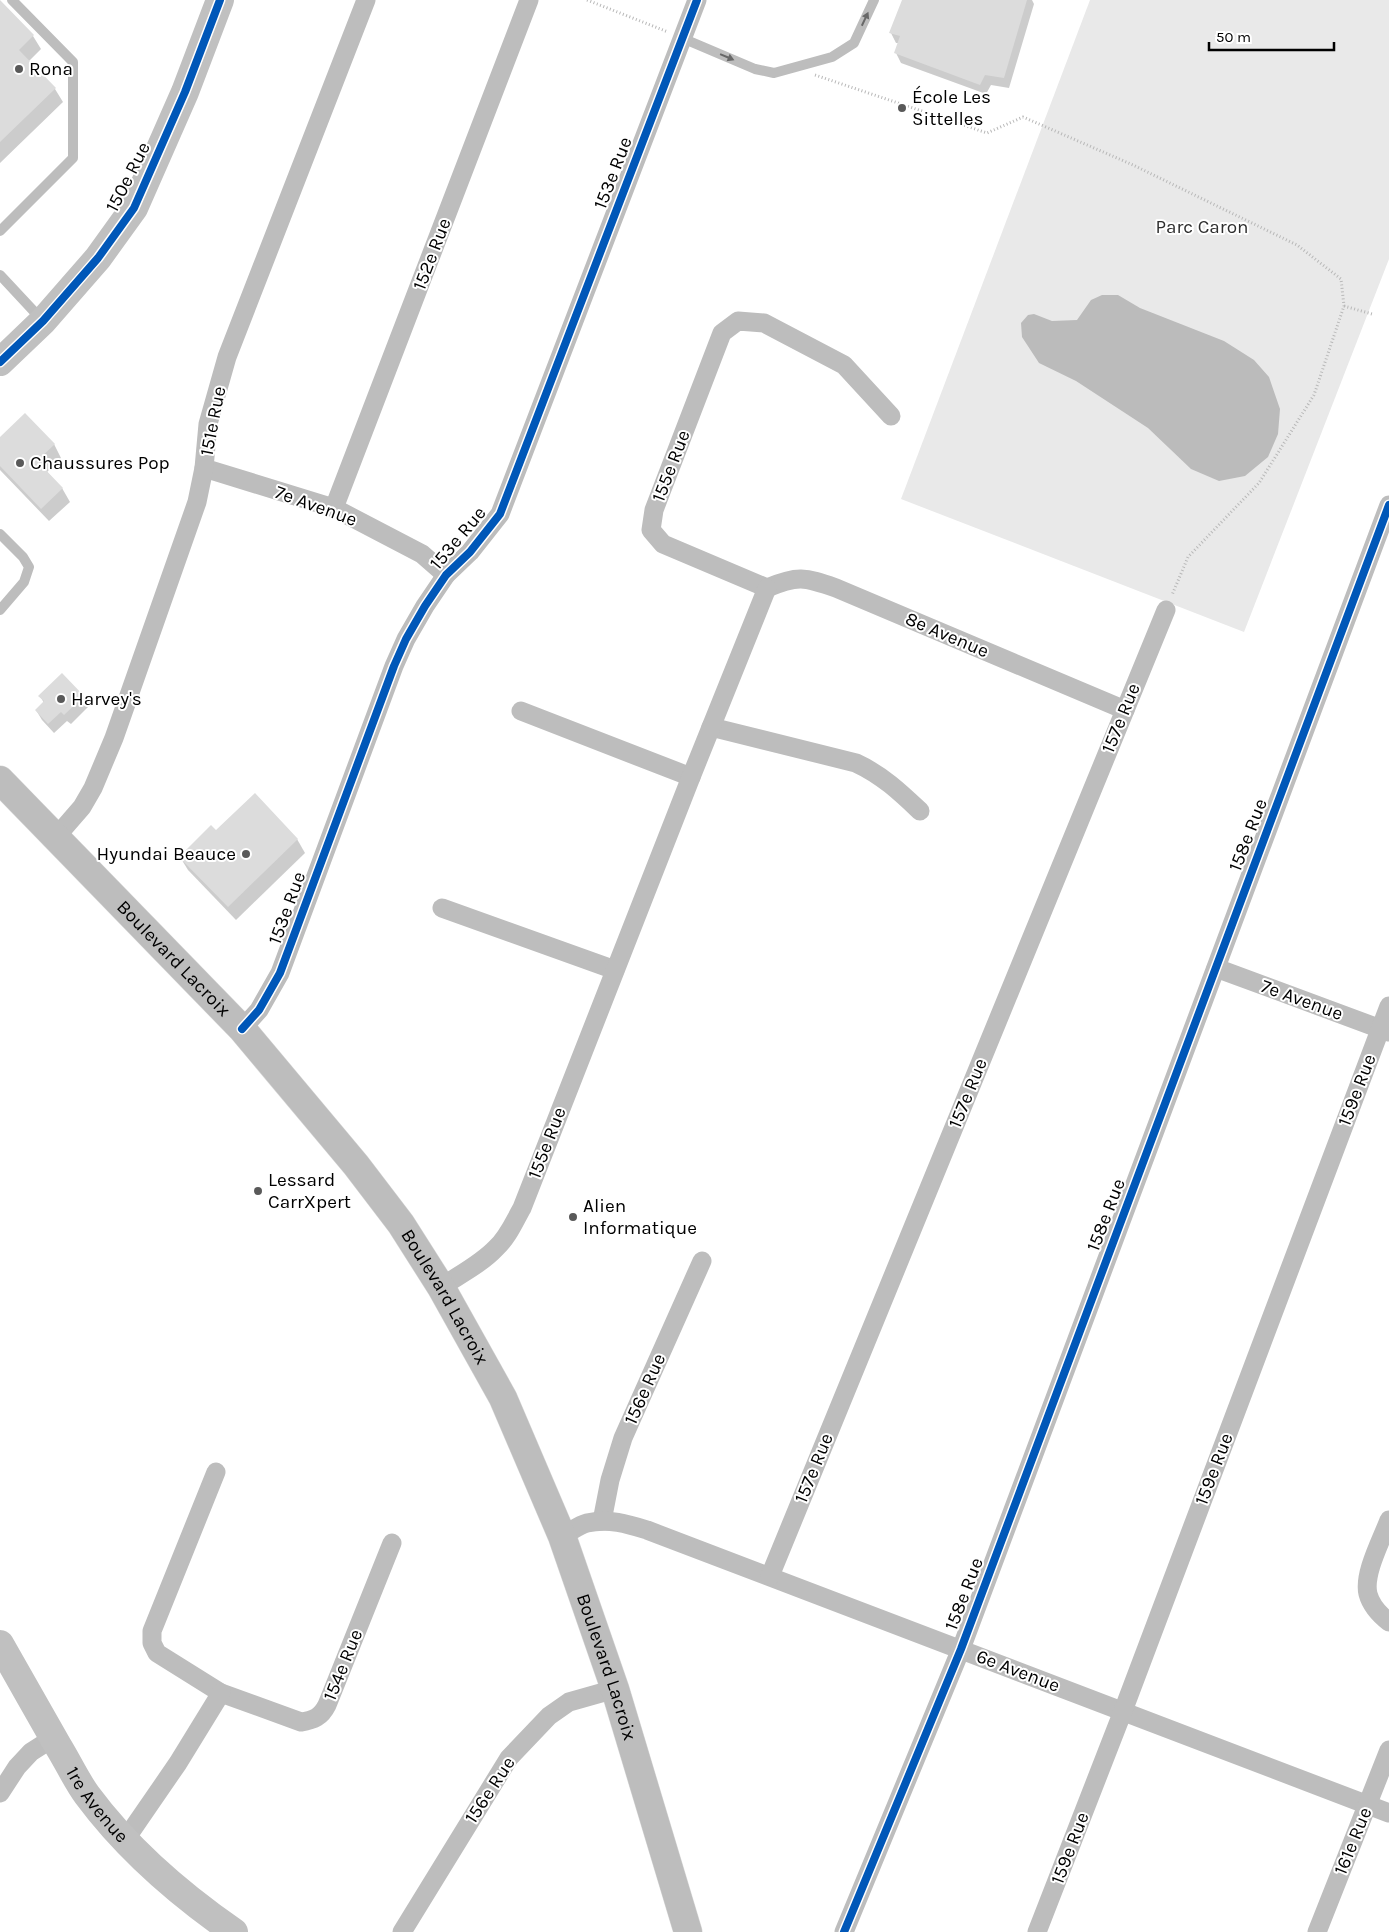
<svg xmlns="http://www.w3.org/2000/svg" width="1389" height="1932" font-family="Karla,sans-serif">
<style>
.green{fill:#e9e9e9}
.water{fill:#bbb}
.shadow{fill:#0003}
.building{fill:#dcdcdc}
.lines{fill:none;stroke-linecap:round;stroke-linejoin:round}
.primary-casing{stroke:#dbdbdb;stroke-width:29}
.path{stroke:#b8b8b8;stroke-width:3;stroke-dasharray:1 2.5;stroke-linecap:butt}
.lane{stroke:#bdbdbd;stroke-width:10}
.street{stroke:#bdbdbd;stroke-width:19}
.secondary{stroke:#c0c0c0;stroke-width:28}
.primary{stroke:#bdbdbd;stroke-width:28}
.cycleway-casing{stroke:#fff;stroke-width:11}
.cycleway{stroke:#0057b8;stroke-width:8}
.oneway{fill:#686868}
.poi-dot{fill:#595959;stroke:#fff;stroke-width:2}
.labels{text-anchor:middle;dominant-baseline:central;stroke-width:4;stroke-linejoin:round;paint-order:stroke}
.poi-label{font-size:19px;fill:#000;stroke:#fff;text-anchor:start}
.street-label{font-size:19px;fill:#000;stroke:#fff}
.park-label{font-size:19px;fill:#2e2e2e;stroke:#fff}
</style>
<rect width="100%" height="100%" fill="#fff"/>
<polygon class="green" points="1090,0 1389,0 1389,259 1244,632 901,499"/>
<polygon class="water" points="1102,295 1118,295 1140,308 1224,341 1254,360 1269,377 1280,409 1278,434 1268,457 1245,476 1219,481 1191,469 1148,428 1076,381 1039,363 1022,337 1021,323 1028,315 1034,314 1052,321 1077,320 1091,300"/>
<g class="shadow">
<polygon points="903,0 1032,0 1034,4 1009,88 991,85 986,94 901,63 896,53 899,43 896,43 891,33"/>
<polygon points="0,1 33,36 41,49 28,62 55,89 63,102 0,163"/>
<polygon points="0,439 54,444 61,458 47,472 62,488 70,502 49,521 0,470"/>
<polygon points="40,696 83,697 89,706 71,724 67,721 54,733 42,720 36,710 44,703"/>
<polygon points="216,832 297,839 305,853 236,920 188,870 180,857"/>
</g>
<g class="building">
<polygon points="0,0 34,35 19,50 56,88 0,142"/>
<polygon points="902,0 1027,0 1004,78 985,75 980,85 894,53 900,36 889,33"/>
<polygon points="25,413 55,444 37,461 63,488 41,509 0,466 0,437"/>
<polygon points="62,673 84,696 64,715 61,712 48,724 35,710 44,701 38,696"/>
<polygon points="255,793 298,839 228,907 179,857 211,825 216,830"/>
</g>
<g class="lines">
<defs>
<g id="primary">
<path id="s2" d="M0,780L242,1029L356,1165L401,1224L441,1287L503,1398L562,1536L615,1689L688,1932"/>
</g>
</defs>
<use href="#primary" class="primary-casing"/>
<g class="path">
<polyline points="587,0 668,32"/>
<polyline points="815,75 987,133 1023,117 1133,165 1297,245 1341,279 1344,306 1314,395 1259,483 1188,557 1172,595"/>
<polyline points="1344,306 1372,314"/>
</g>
<g class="lane">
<polyline points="682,38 755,69 774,73 832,57 854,43 874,0"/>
<polyline points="0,231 73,158 73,62 12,0"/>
<polyline points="0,275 42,320"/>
<polyline points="0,534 23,557 29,567 24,582 0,610"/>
</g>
<g class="street">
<polyline points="204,468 334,508 422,554 446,575"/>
<polyline points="334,508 529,0"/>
<polyline points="767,588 663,544 651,530 654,510 722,333 738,321 764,323 844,365 891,416"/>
<path d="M767,588C798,575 804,577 836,588L1125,710"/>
<polyline points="521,711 691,777"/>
<path d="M711,727L856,763C882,775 900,792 920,811"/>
<polyline points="56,837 82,807 93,788 114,738 197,502 204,468 208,424 227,357 366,0"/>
<polyline points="442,908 615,970"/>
<polyline points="1216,968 1389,1032"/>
<polyline points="242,1029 259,1010 280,973 394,666 406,639 425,606 446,575 470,552 500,514 697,0"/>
<path d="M441,1287C459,1275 481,1264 496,1248C508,1237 514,1222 522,1208L691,777L767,588"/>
<path d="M216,1472L152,1631V1643L157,1653L221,1693L301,1722C314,1720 321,1717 327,1705L392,1543"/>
<path d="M1389,1520C1382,1539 1363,1574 1368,1594C1371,1605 1380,1615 1389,1622"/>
<polyline points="602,1521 610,1480 623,1438 702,1261"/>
<path d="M562,1536C570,1532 579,1525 587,1523C608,1518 628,1524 647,1530L1389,1813"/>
<polyline points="770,1576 1166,610"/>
<polyline points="0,1793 17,1767 31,1752 53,1738"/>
<polyline points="125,1840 178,1763 221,1693"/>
<polyline points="402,1932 509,1758 549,1716 569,1702 615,1689"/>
<polyline points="844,1932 961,1649 1389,505"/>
<polyline points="1037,1932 1123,1711 1389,1006"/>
<polyline points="1317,1932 1389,1750"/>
</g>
<g class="secondary">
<polyline points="0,362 43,321 98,258 134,208 185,92 220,0"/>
<path id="s1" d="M0,1644C19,1678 39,1712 58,1746C68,1762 76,1780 87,1795C127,1849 179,1894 234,1932"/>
</g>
<use href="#primary" class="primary"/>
<defs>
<g id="cycleway">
<polyline points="0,362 43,321 98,258 134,208 185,92 220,0"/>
<polyline points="242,1029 259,1010 280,973 394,666 406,639 425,606 446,575 470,552 500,514 697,0"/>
<polyline points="844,1932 961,1649 1389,505"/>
</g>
</defs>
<use href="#cycleway" class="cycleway-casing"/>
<use href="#cycleway" class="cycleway"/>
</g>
<defs><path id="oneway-solid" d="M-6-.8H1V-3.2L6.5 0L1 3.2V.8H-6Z" transform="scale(1.25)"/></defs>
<g class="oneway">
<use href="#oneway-solid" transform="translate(865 19) rotate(-65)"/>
<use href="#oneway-solid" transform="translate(727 57) rotate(23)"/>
</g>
<g class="poi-dot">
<circle cx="19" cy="69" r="5"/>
<circle cx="902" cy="108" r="5"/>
<circle cx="20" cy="463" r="5"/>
<circle cx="61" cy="699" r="5"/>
<circle cx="246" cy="854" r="5"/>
<circle cx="258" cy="1191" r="5"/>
<circle cx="573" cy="1217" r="5"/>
</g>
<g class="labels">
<g class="poi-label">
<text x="29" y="69">Rona</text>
<text x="912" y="97">École Les<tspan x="912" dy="22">Sittelles</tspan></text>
<text x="30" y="463">Chaussures Pop</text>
<text x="71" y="699">Harvey's</text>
<text x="236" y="854" text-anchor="end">Hyundai Beauce</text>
<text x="268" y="1180">Lessard<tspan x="268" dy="22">CarrXpert</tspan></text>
<text x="583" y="1206">Alien<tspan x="583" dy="22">Informatique</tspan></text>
</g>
<g class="street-label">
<text transform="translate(613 173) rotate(-69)">153e Rue</text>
<text transform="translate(128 177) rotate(-63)">150e Rue</text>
<text transform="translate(432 254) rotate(-69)">152e Rue</text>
<text transform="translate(213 421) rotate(-79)">151e Rue</text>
<text transform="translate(671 466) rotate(-69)">155e Rue</text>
<text transform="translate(316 506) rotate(20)">7e Avenue</text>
<text transform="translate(458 538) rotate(-50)">153e Rue</text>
<text transform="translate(947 635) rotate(23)">8e Avenue</text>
<text transform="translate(1121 718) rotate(-68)">157e Rue</text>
<text transform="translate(1248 835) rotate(-69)">158e Rue</text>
<text transform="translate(287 908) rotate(-70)">153e Rue</text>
<text stroke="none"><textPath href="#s2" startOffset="249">Boulevard Lacroix</textPath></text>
<text transform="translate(1302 1000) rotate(20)">7e Avenue</text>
<text transform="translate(1357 1090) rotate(-69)">159e Rue</text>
<text transform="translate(968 1093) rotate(-68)">157e Rue</text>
<text transform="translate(547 1143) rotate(-69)">155e Rue</text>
<text transform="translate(1106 1215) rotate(-69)">158e Rue</text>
<text stroke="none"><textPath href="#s2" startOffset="684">Boulevard Lacroix</textPath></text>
<text transform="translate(645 1389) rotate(-66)">156e Rue</text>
<text transform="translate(814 1468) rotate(-68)">157e Rue</text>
<text transform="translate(1214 1469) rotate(-69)">159e Rue</text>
<text transform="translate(964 1594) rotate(-69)">158e Rue</text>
<text transform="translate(343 1665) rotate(-68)">154e Rue</text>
<text stroke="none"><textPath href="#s2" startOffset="1089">Boulevard Lacroix</textPath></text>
<text transform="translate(1018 1671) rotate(21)">6e Avenue</text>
<text transform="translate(490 1790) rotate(-57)">156e Rue</text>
<text stroke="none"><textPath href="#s1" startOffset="188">1re Avenue</textPath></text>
<text transform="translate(1353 1841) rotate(-68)">161e Rue</text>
<text transform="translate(1070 1848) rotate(-69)">159e Rue</text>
</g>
<g class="park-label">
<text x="1202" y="227">Parc Caron</text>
</g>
</g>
<path d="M1209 42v8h125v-8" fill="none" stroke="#000000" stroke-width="2.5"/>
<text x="1216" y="42" font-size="15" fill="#000000" stroke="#ffffff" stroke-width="4" paint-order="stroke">50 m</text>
</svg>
